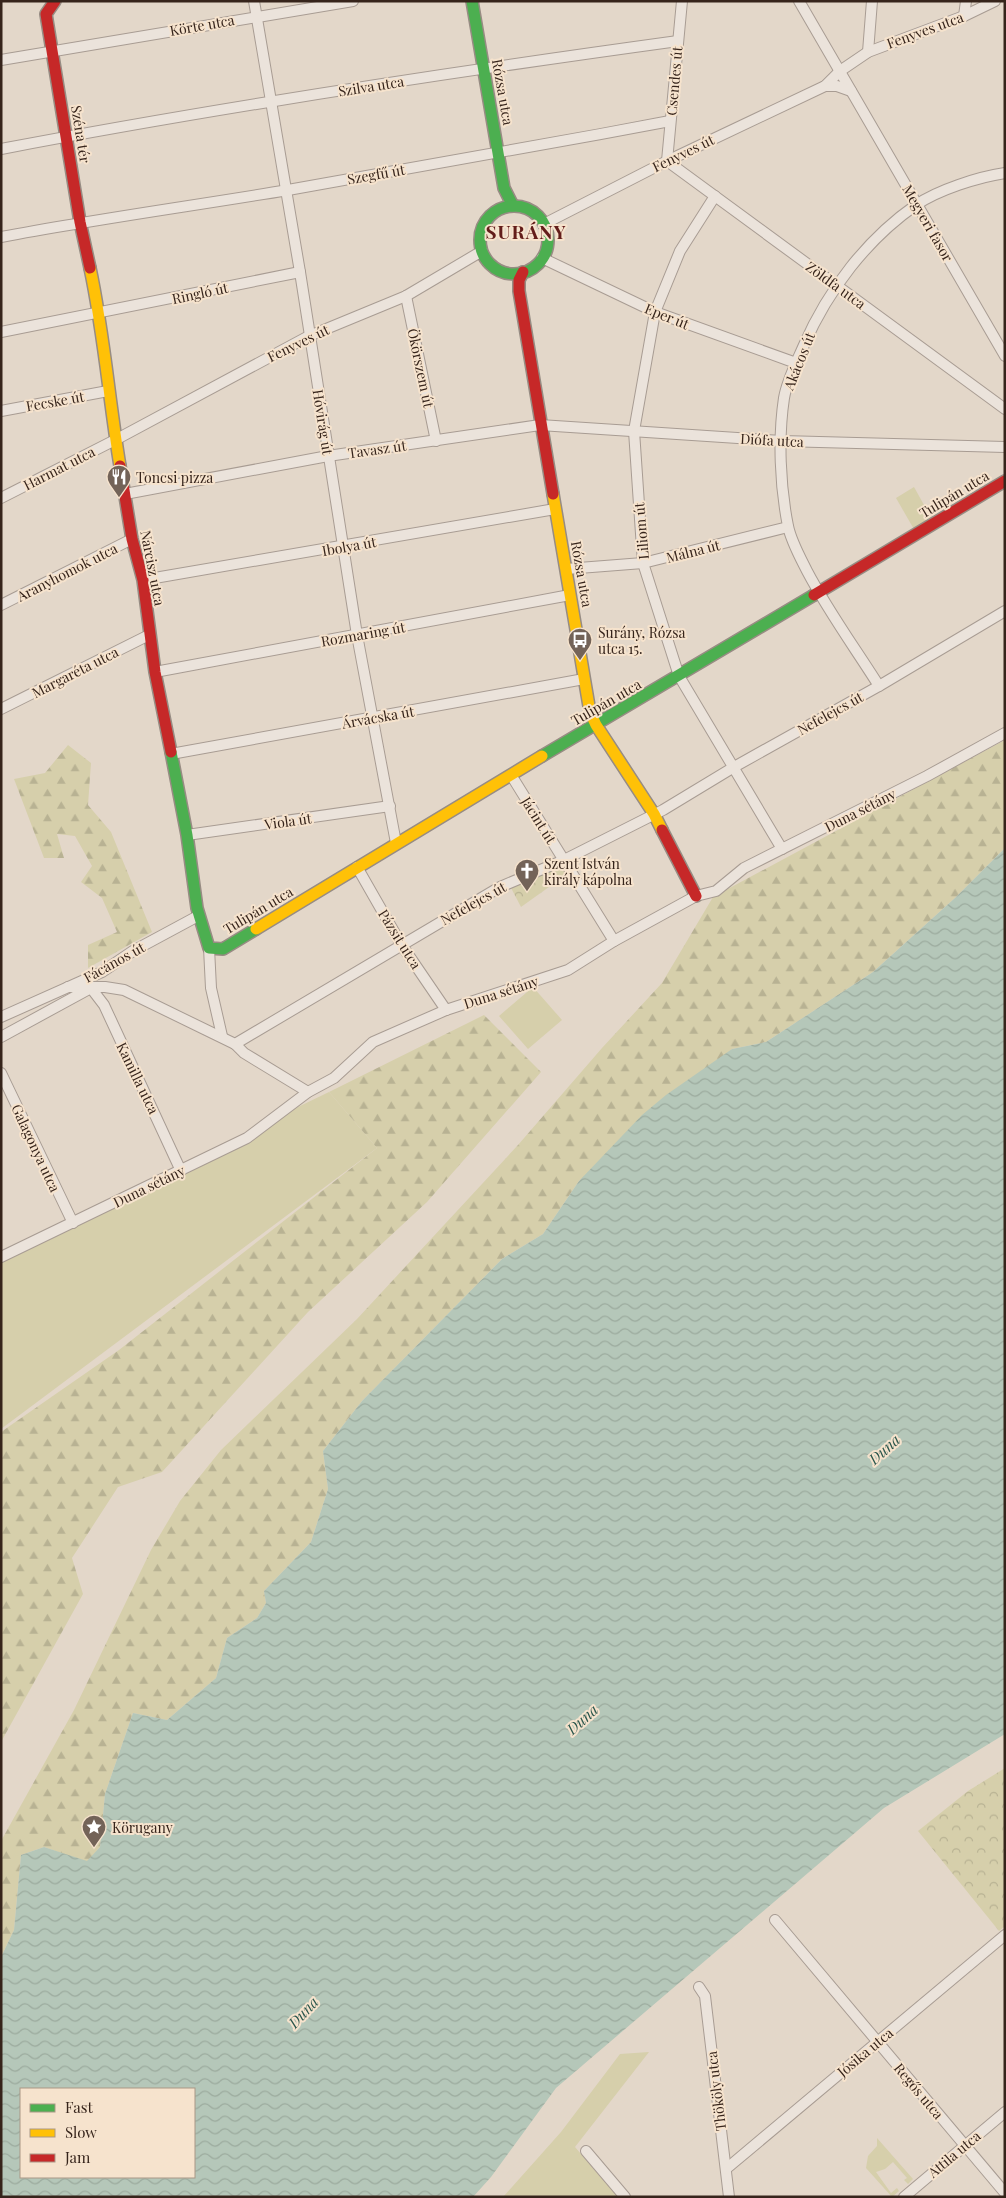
<svg xmlns="http://www.w3.org/2000/svg" width="1006" height="2198" font-family="'Playfair Display',serif">
<style>
.grass{fill:#d6cfab}
.forest{fill:url(#forest-firs)}
.park{fill:url(#park-crowns)}
.water{fill:url(#water-waves);fill-rule:evenodd}
.lines{fill:none;stroke-linecap:round;stroke-linejoin:round}
.street-casing{stroke:#a89c93;stroke-width:12}
.fast-casing{stroke:#978c83;stroke-width:14}
.slow-casing{stroke:#978c83;stroke-width:14}
.jam-casing{stroke:#978c83;stroke-width:14}
.street{stroke:#ebe3db;stroke-width:10}
.fast{stroke:#4caf50;stroke-width:11}
.slow{stroke:#ffc107;stroke-width:11}
.jam{stroke:#c62828;stroke-width:11}
.labels{text-anchor:middle;dominant-baseline:central;stroke-width:4;stroke-linejoin:round;paint-order:stroke}
.street-label{font-size:14px;fill:#36241b;stroke:#f6e3cd}
.poi-label{font-size:14px;fill:#36241b;stroke:#f6e3cd;text-anchor:start}
.water-label{font-size:15px;font-style:italic;fill:#2a564c;stroke:#f6e3cd}
.district-label{font-size:19px;font-weight:bold;letter-spacing:1px;fill:#631d1a;stroke:#f6e3cd}
</style>
<defs>
<pattern id="forest-firs" width="22" height="20" patternUnits="userSpaceOnUse" patternTransform="scale(1.25)"><rect width="22" height="20" fill="#d6cfab"/><path d="M5 1l3.5 6h-7zM16 11l3.5 6h-7z" fill="#b8b293"/></pattern>
<pattern id="park-crowns" width="20" height="18" patternUnits="userSpaceOnUse" patternTransform="scale(1.25)"><rect width="20" height="18" fill="#d6cfab"/><path d="M2 6a3 3 0 1 1 6 0M12 15a3 3 0 1 1 6 0" fill="none" stroke="#b8b293"/></pattern>
<pattern id="water-waves" width="16" height="10" patternUnits="userSpaceOnUse" patternTransform="scale(1.25)"><rect width="16" height="10" fill="#b5c7b9"/><path d="M0 5q4-4 8 0t8 0" fill="none" stroke="#9cab9e"/></pattern>
</defs>
<rect width="100%" height="100%" fill="#e3d7c9"/>
<g class="grass">
<polygon points="914,487 933,521 915,531 896,498"/>
<polygon points="533,987 562,1020 528,1049 499,1016"/>
<polygon points="329,1092 377,1148 1,1429 1,1251"/>
<polygon points="649,2052 575,2147 618,2197 503,2197 561,2132 620,2054"/>
<polygon points="877,2138 913,2179 908,2184 904,2180 907,2178 893,2162 885,2169 876,2172 891,2193 897,2188 899,2191 892,2197 866,2168 868,2156 877,2146"/>
</g>
<g class="forest">
<polygon points="1005,740 1005,848 956,897 873,972 766,1042 732,1049 579,1181 543,1234 502,1259 362,1401 323,1451 328,1489 311,1542 264,1591 266,1603 257,1618 227,1638 216,1678 167,1720 133,1713 105,1794 100,1847 87,1862 44,1847 21,1855 14,1930 1,1957 1,1841 74,1710 151,1550 180,1501 221,1450 357,1319 518,1145 602,1048 662,983 713,897"/>
<polygon points="68,745 91,763 88,805 111,832 152,932 88,968 88,945 117,932 102,898 81,882 92,866 75,836 57,834 64,858 44,858 14,779 45,773"/>
<polygon points="484,1015 541,1072 427,1202 308,1312 162,1472 118,1487 72,1558 83,1594 1,1742 1,1432 119,1350 377,1148 329,1092"/>
</g>
<g class="park">
<polygon points="564,862 570,872 521,907 510,886"/>
<polygon points="1005,1768 1005,1926 999,1931 918,1831 968,1791"/>
</g>
<path class="water" d="M1005,848V1734L884,1808L556,2088L491,2177L473,2197H1V1957L14,1930L21,1855L44,1847L87,1861L100,1847L105,1794L133,1713L167,1720L216,1678L227,1638L257,1618L266,1603L264,1591L311,1542L328,1489L323,1451L362,1401L502,1259L543,1234L579,1181L642,1115L666,1095L732,1049L766,1042L873,972L956,897ZM21,2089H194V2177H21Z"/>
<g class="lines">
<defs>
<g id="street">
<polyline points="254,1 300,272 357,635 396,843"/>
<polyline points="682,1 667,161 1005,409"/>
<polyline points="799,1 1005,356"/>
<polyline points="964,16 966,1"/>
<polyline points="868,52 872,1"/>
<polyline points="1,60 353,1"/>
<polyline points="825,86 837,86 851,91"/>
<path d="M1,149C226,106 452,72 678,41"/>
<polyline points="715,196 680,251 655,312 634,431 643,563 679,676 782,849"/>
<polyline points="544,224 667,161 825,86 840,71 868,52 964,16 995,1"/>
<path d="M1,237C96,219 192,206 288,190C416,168 543,145 670,121"/>
<polyline points="542,258 655,312 796,363"/>
<polyline points="406,296 436,441"/>
<polyline points="1,332 300,272"/>
<polyline points="1,411 108,391"/>
<polyline points="125,494 328,456 540,425 782,441 1005,447"/>
<polyline points="1,498 117,439 309,336 406,296 482,251"/>
<polyline points="566,569 643,563 788,527"/>
<polyline points="143,580 555,509"/>
<polyline points="1,605 132,539"/>
<polyline points="155,672 570,595"/>
<path d="M879,686C855,648 828,611 807,571C800,557 791,541 788,526C780,486 778,438 784,398C787,380 797,361 804,345C828,290 867,239 916,205C938,190 978,177 1005,173"/>
<polyline points="1,709 149,635"/>
<polyline points="171,754 584,679"/>
<polyline points="511,775 614,941"/>
<polyline points="187,835 390,806"/>
<polyline points="357,867 401,944 446,1010"/>
<polyline points="209,948 211,988 222,1036"/>
<polyline points="68,987 105,987 124,990 235,1044 500,887 564,860 663,810 734,767 879,686 1005,611"/>
<polyline points="91,988 104,1005 181,1171"/>
<polyline points="1,1017 102,972 133,951 198,916"/>
<polyline points="1,1037 89,989"/>
<polyline points="235,1044 244,1053 308,1092"/>
<polyline points="1,1073 73,1223"/>
<polyline points="1,1257 247,1138 308,1092 334,1078 373,1042 446,1010 568,970 614,941 696,896 716,891 744,868 927,776 1005,733"/>
<polyline points="775,1920 1005,2193"/>
<polyline points="699,1987 705,1996 729,2197"/>
<polyline points="586,2151 625,2197"/>
<polyline points="726,2169 1005,1935"/>
<polyline points="904,2197 1005,2112"/>
</g>
<g id="fast">
<polyline points="472,1 504,188 513,206"/>
<circle cx="514" cy="240" r="34"/>
<polyline points="171,752 187,835 197,908 209,948 223,949 256,929"/>
<polyline points="542,756 814,595"/>
</g>
<g id="slow">
<path d="M90,268C104,333 109,400 120,466"/>
<polyline points="553,494 590,712 596,725 654,814 662,830"/>
<polyline points="256,929 542,756"/>
</g>
<g id="jam">
<polyline points="55,1 46,14 80,222 90,268"/>
<polyline points="523,272 519,280 519,291 553,494"/>
<polyline points="120,466 132,539 143,580 155,672 171,752"/>
<polyline points="814,595 1005,481"/>
<polyline points="662,830 696,896"/>
</g>
</defs>
<use href="#street" class="street-casing"/>
<use href="#fast" class="fast-casing"/>
<use href="#slow" class="slow-casing"/>
<use href="#jam" class="jam-casing"/>
<use href="#street" class="street"/>
<use href="#fast" class="fast"/>
<use href="#slow" class="slow"/>
<use href="#jam" class="jam"/>
</g>
<defs>
<symbol id="restaurant-pin" viewBox="-11 -11 22 30"><path d="M0 17L-7.5 6A9.5 9.5 0 1 1 7.5 6Z" fill="#736358" stroke="#f6e3cd"/><path d="M-5-6h1v4h1v-4h1v4h1v-4h1v5L-1.5 .5V6h-2V.5L-5-1ZM5-6V6H3V1.5H1.5Q1.5-4 5-6Z" fill="#fff"/></symbol>
<symbol id="bus-pin" viewBox="-11 -11 22 30"><path d="M0 17L-7.5 6A9.5 9.5 0 1 1 7.5 6Z" fill="#736358" stroke="#f6e3cd"/><path d="M-5-6H5V4H4V6H2V4H-2V6H-4V4H-5ZM-3.5-4V0h7V-4ZM-3.5 1.2v1.5H-2V1.2ZM2 1.2v1.5H3.5V1.2Z" fill="#fff"/></symbol>
<symbol id="church-pin" viewBox="-11 -11 22 30"><path d="M0 17L-7.5 6A9.5 9.5 0 1 1 7.5 6Z" fill="#736358" stroke="#f6e3cd"/><path d="M-1.2-6h2.4v3.5h3.3v2.4h-3.3V6h-2.4V-.1h-3.3v-2.4h3.3Z" fill="#fff"/></symbol>
<symbol id="sight-pin" viewBox="-11 -11 22 30"><path d="M0 17L-7.5 6A9.5 9.5 0 1 1 7.5 6Z" fill="#736358" stroke="#f6e3cd"/><path d="M0-6L1.8-2.2L6-1.7L2.9 1.2L3.7 5.4L0 3.3L-3.7 5.4L-2.9 1.2L-6-1.7L-1.8-2.2Z" fill="#fff"/></symbol>
</defs>
<g fill-rule="evenodd">
<use href="#restaurant-pin" x="105" y="463" width="28" height="38"/>
<use href="#bus-pin" x="566" y="626" width="28" height="38"/>
<use href="#church-pin" x="513" y="857" width="28" height="38"/>
<use href="#sight-pin" x="80" y="1813" width="28" height="38"/>
</g>
<g class="labels">
<g class="street-label">
<text transform="translate(202 25) rotate(-10)">Körte utca</text>
<text transform="translate(925 30) rotate(-20)">Fenyves utca</text>
<text transform="translate(674 81) rotate(-85)">Csendes út</text>
<text transform="translate(371 86) rotate(-9)">Szilva utca</text>
<text transform="translate(503 92) rotate(80)">Rózsa utca</text>
<text transform="translate(81 134) rotate(81)">Széna tér</text>
<text transform="translate(683 153) rotate(-26)">Fenyves út</text>
<text transform="translate(376 174) rotate(-10)">Szegfű út</text>
<text transform="translate(928 223) rotate(60)">Megyeri fasor</text>
<text transform="translate(836 285) rotate(36)">Zöldfa utca</text>
<text transform="translate(200 293) rotate(-12)">Ringló út</text>
<text transform="translate(667 316) rotate(22)">Eper út</text>
<text transform="translate(298 343) rotate(-26)">Fenyves út</text>
<text transform="translate(799 361) rotate(-68)">Akácos út</text>
<text transform="translate(421 368) rotate(78)">Ökörszem út</text>
<text transform="translate(55 401) rotate(-10)">Fecske út</text>
<text transform="translate(323 422) rotate(81)">Hóvirág út</text>
<text transform="translate(772 440) rotate(3)">Diófa utca</text>
<text transform="translate(377 449) rotate(-8)">Tavasz út</text>
<text transform="translate(59 468) rotate(-27)">Harmat utca</text>
<text transform="translate(954 494) rotate(-31)">Tulipán utca</text>
<text transform="translate(641 531) rotate(-95)">Liliom út</text>
<text transform="translate(349 546) rotate(-10)">Ibolya út</text>
<text transform="translate(693 551) rotate(-14)">Málna út</text>
<text transform="translate(153 568) rotate(79)">Nárcisz utca</text>
<text transform="translate(67 572) rotate(-27)">Aranyhomok utca</text>
<text transform="translate(582 574) rotate(80)">Rózsa utca</text>
<text transform="translate(363 634) rotate(-10)">Rozmaring út</text>
<text transform="translate(75 672) rotate(-27)">Margaréta utca</text>
<text transform="translate(606 702) rotate(-30)">Tulipán utca</text>
<text transform="translate(830 713) rotate(-29)">Nefelejcs út</text>
<text transform="translate(378 717) rotate(-10)">Árvácska út</text>
<text transform="translate(860 810) rotate(-27)">Duna sétány</text>
<text transform="translate(539 820) rotate(58)">Jácint út</text>
<text transform="translate(288 821) rotate(-8)">Viola út</text>
<text transform="translate(473 903) rotate(-29)">Nefelejcs út</text>
<text transform="translate(258 910) rotate(-31)">Tulipán utca</text>
<text transform="translate(400 939) rotate(58)">Pázsit utca</text>
<text transform="translate(114 962) rotate(-29)">Fácános út</text>
<text transform="translate(501 992) rotate(-18)">Duna sétány</text>
<text transform="translate(138 1078) rotate(64)">Kamilla utca</text>
<text transform="translate(36 1148) rotate(65)">Galagonya utca</text>
<text transform="translate(149 1186) rotate(-26)">Duna sétány</text>
<text transform="translate(865 2052) rotate(-40)">Jósika utca</text>
<text transform="translate(716 2091) rotate(-97)">Thököly utca</text>
<text transform="translate(919 2091) rotate(50)">Regős utca</text>
<text transform="translate(954 2154) rotate(-40)">Attila utca</text>
</g>
<g class="poi-label">
<text x="136" y="477">Toncsi pizza</text>
<text x="598" y="632">Surány, Rózsa<tspan x="598" dy="16">utca 15.</tspan></text>
<text x="544" y="863">Szent István<tspan x="544" dy="16">király kápolna</tspan></text>
<text x="112" y="1827">Körugany</text>
</g>
<g class="water-label">
<text transform="translate(884 1449) rotate(-42)">Duna</text>
<text transform="translate(582 1719) rotate(-42)">Duna</text>
<text transform="translate(303 2012) rotate(-47)">Duna</text>
</g>
<g class="district-label">
<text x="526" y="231">SURÁNY</text>
</g>
</g>
<rect width="1006" height="2198" fill="none" stroke="#36241b" stroke-width="5"/>
<rect x="20" y="2088" width="175" height="90" fill="#f6e3cd" stroke="#a99786"/>
<rect x="30" y="2104" width="25" height="8" fill="#4caf50" stroke="#a99786"/>
<text x="65" y="2113" font-size="15" fill="#36241b">Fast</text>
<rect x="30" y="2129" width="25" height="8" fill="#ffc107" stroke="#a99786"/>
<text x="65" y="2138" font-size="15" fill="#36241b">Slow</text>
<rect x="30" y="2154" width="25" height="8" fill="#c62828" stroke="#a99786"/>
<text x="65" y="2163" font-size="15" fill="#36241b">Jam</text>
</svg>
